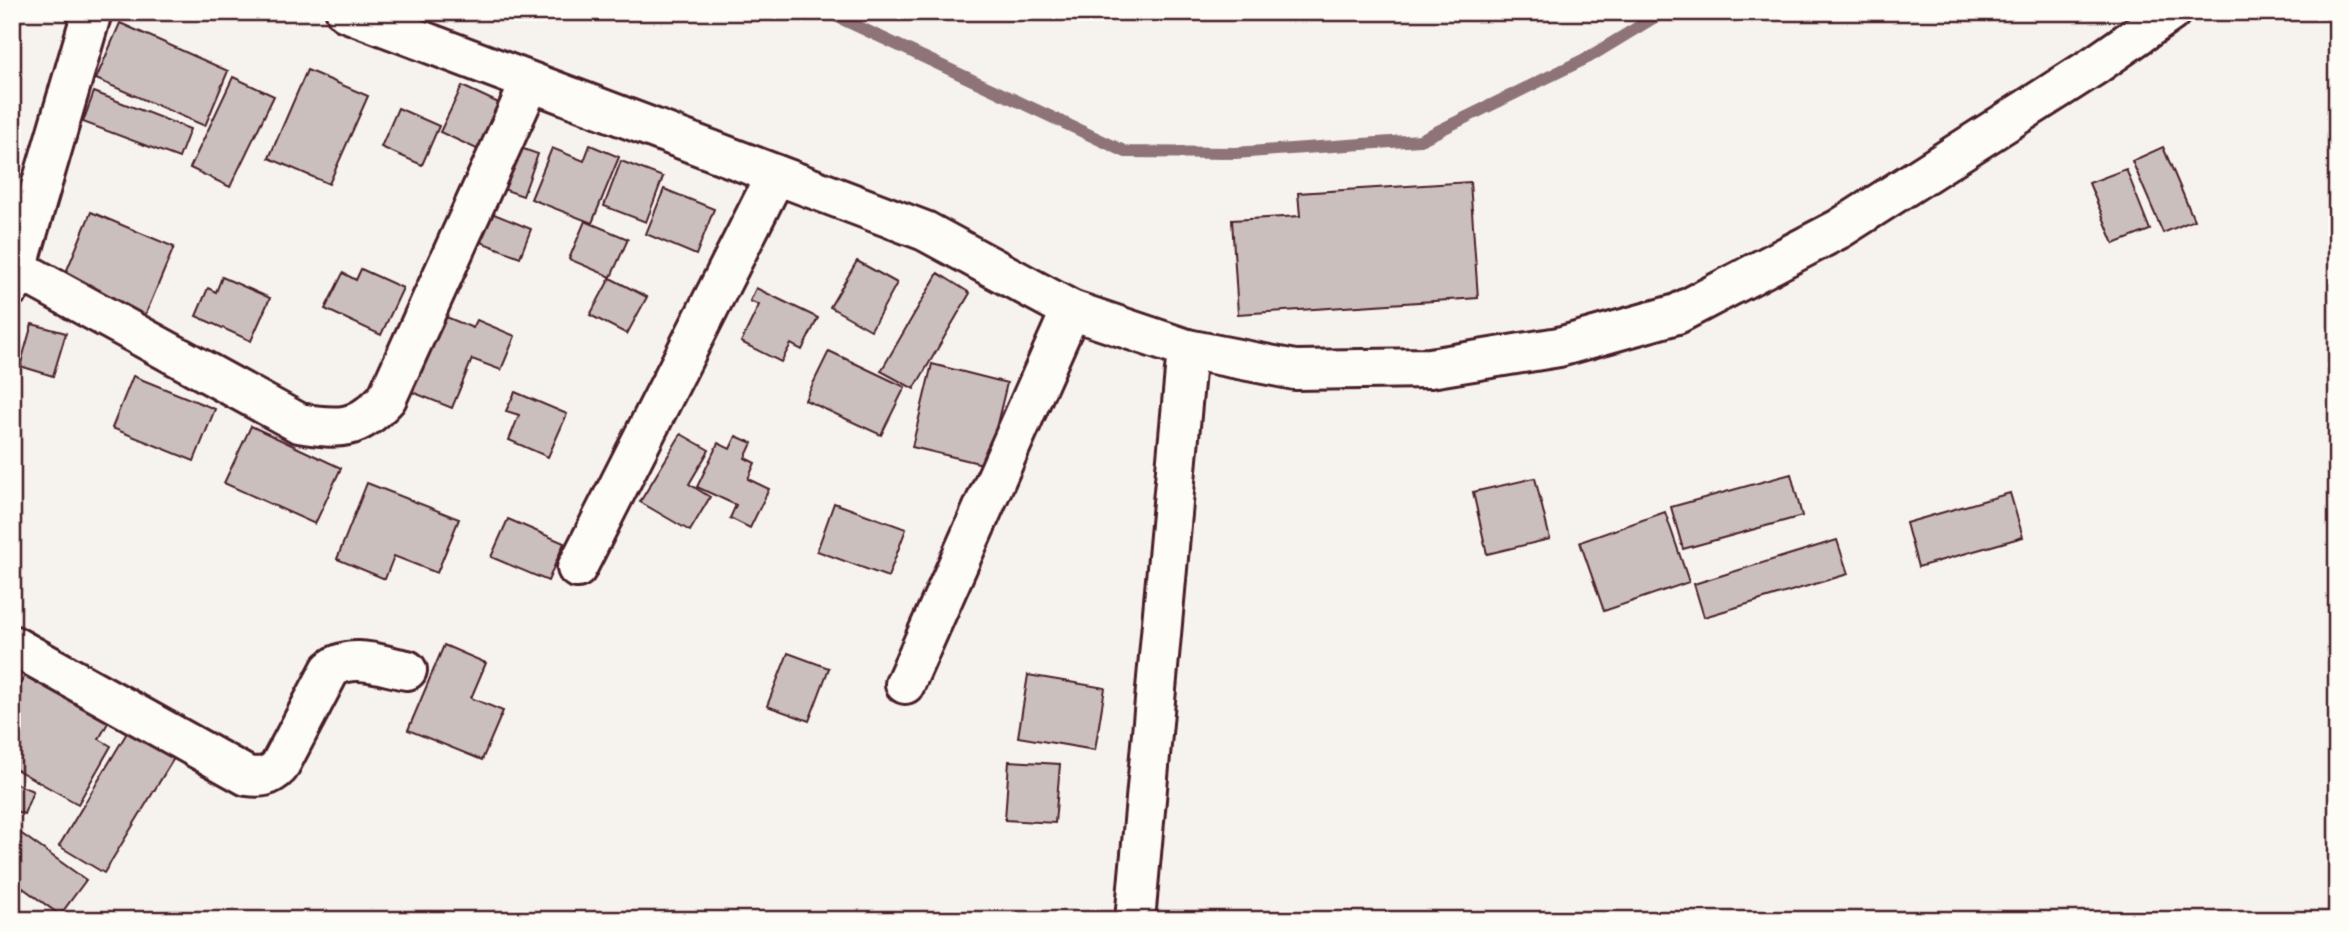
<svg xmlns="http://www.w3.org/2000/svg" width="2349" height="932" font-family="Pangolin,sans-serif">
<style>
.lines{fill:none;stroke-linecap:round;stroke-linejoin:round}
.stream{stroke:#8e7378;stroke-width:12}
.building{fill:#cbbfbe;stroke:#4a1f2b;stroke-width:2}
.minor-casing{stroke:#4a1f2b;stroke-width:44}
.major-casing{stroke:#4a1f2b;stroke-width:44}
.minor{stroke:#fdfcf7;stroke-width:38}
.major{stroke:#fdfcf7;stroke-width:38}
</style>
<rect width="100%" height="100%" fill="#f6f3ef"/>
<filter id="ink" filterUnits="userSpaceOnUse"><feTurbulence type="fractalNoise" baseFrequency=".0143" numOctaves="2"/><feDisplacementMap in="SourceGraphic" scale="14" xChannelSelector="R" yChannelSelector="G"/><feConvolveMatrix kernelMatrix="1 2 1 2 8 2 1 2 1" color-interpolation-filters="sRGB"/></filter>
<g filter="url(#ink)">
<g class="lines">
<polyline class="stream" points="827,12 1126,152 1235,153 1420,140 1589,57 1663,12"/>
</g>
<g class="building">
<polygon points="120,23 228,71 205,126 96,79"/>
<polygon points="307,70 368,96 329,184 269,158"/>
<polygon points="233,77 274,96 230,187 190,168"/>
<polygon points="462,86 503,105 481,151 440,132"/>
<polygon points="94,92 190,129 179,158 83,122"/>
<polygon points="398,108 439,126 422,165 381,147"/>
<polygon points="590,145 619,157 592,223 531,199 552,148 584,161"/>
<polygon points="515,146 538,154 523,196 500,188"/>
<polygon points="2163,147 2194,220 2163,233 2132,161"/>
<polygon points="621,161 663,177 646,222 604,206"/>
<polygon points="2126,169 2150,230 2114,244 2089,183"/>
<polygon points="1470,182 1478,298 1238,314 1232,220 1300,216 1298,193"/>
<polygon points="664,189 714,209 696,255 646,234"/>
<polygon points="91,212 174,247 145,316 62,282"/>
<polygon points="489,212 531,229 520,257 478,241"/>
<polygon points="585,221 628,239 611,277 569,259"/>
<polygon points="857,261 897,283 871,330 830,307"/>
<polygon points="361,269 403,288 381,335 325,309 343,273 356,280"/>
<polygon points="938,273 970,293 914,389 881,371"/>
<polygon points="222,277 270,298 251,341 196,316 208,288 216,292"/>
<polygon points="610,278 647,297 627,334 590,315"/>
<polygon points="756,288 818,318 802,350 791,344 781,362 741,342 759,305 750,301"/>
<polygon points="434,312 473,328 477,320 515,336 501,370 472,359 452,408 402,388"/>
<polygon points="32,324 66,333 53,376 20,366"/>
<polygon points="829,351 905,387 881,435 805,400"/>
<polygon points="932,364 1007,383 987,465 912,447"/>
<polygon points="133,376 215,409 194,461 112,428"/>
<polygon points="515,392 567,414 548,457 509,440 519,415 506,411"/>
<polygon points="251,426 341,468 315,524 224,483"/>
<polygon points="681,434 709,450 689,484 710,497 690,531 640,502"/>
<polygon points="736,436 752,443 745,458 755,463 748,479 769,489 750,528 730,518 736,505 697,487 718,443 730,449"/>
<polygon points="1791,474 1802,516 1683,549 1671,507"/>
<polygon points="1535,478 1550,539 1487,554 1473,492"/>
<polygon points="367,483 459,519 437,573 394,556 385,579 337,559"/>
<polygon points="2010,493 2023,537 1918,567 1906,523"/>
<polygon points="834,503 906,529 888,577 817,551"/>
<polygon points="1665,512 1689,582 1604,611 1580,542"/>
<polygon points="508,519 564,543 548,581 491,557"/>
<polygon points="1837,540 1848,574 1704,617 1694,584"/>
<polygon points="444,645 486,663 471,698 503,711 482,760 408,730"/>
<polygon points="788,653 829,668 809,721 767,706"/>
<polygon points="26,674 109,721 99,739 111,746 78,804 12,767 12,692 14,694"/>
<polygon points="1028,675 1105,688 1095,750 1018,737"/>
<polygon points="128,731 174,758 104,873 59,846"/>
<polygon points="1009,761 1060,764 1055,823 1005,820"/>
<polygon points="12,782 33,791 24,814 12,810"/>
<polygon points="12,827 86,880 60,915 12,880"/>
</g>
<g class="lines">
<defs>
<g id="minor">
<path d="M16,268L299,423C341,430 358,430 387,398L530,83"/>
<polyline points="12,286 92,12"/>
<polyline points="577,568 776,175"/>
<path d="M12,645L247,776C261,778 269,777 279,767L330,670C351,652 383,666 407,670"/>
<polyline points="905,684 1071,310"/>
<polyline points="1135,920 1187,349"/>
</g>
<polyline id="major" points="346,12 925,231 1071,310 1187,349 1295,370 1430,368 1559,347 1677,314 1839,229 2094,66 2171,12"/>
</defs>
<use href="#minor" class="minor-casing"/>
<use href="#major" class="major-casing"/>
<use href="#minor" class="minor"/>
<use href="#major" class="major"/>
</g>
</g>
<rect width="2349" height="932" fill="none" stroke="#fdfcf7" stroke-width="42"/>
<rect x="21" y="21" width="2307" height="890" fill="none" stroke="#4a1f2b" stroke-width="2.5" filter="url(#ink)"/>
</svg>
